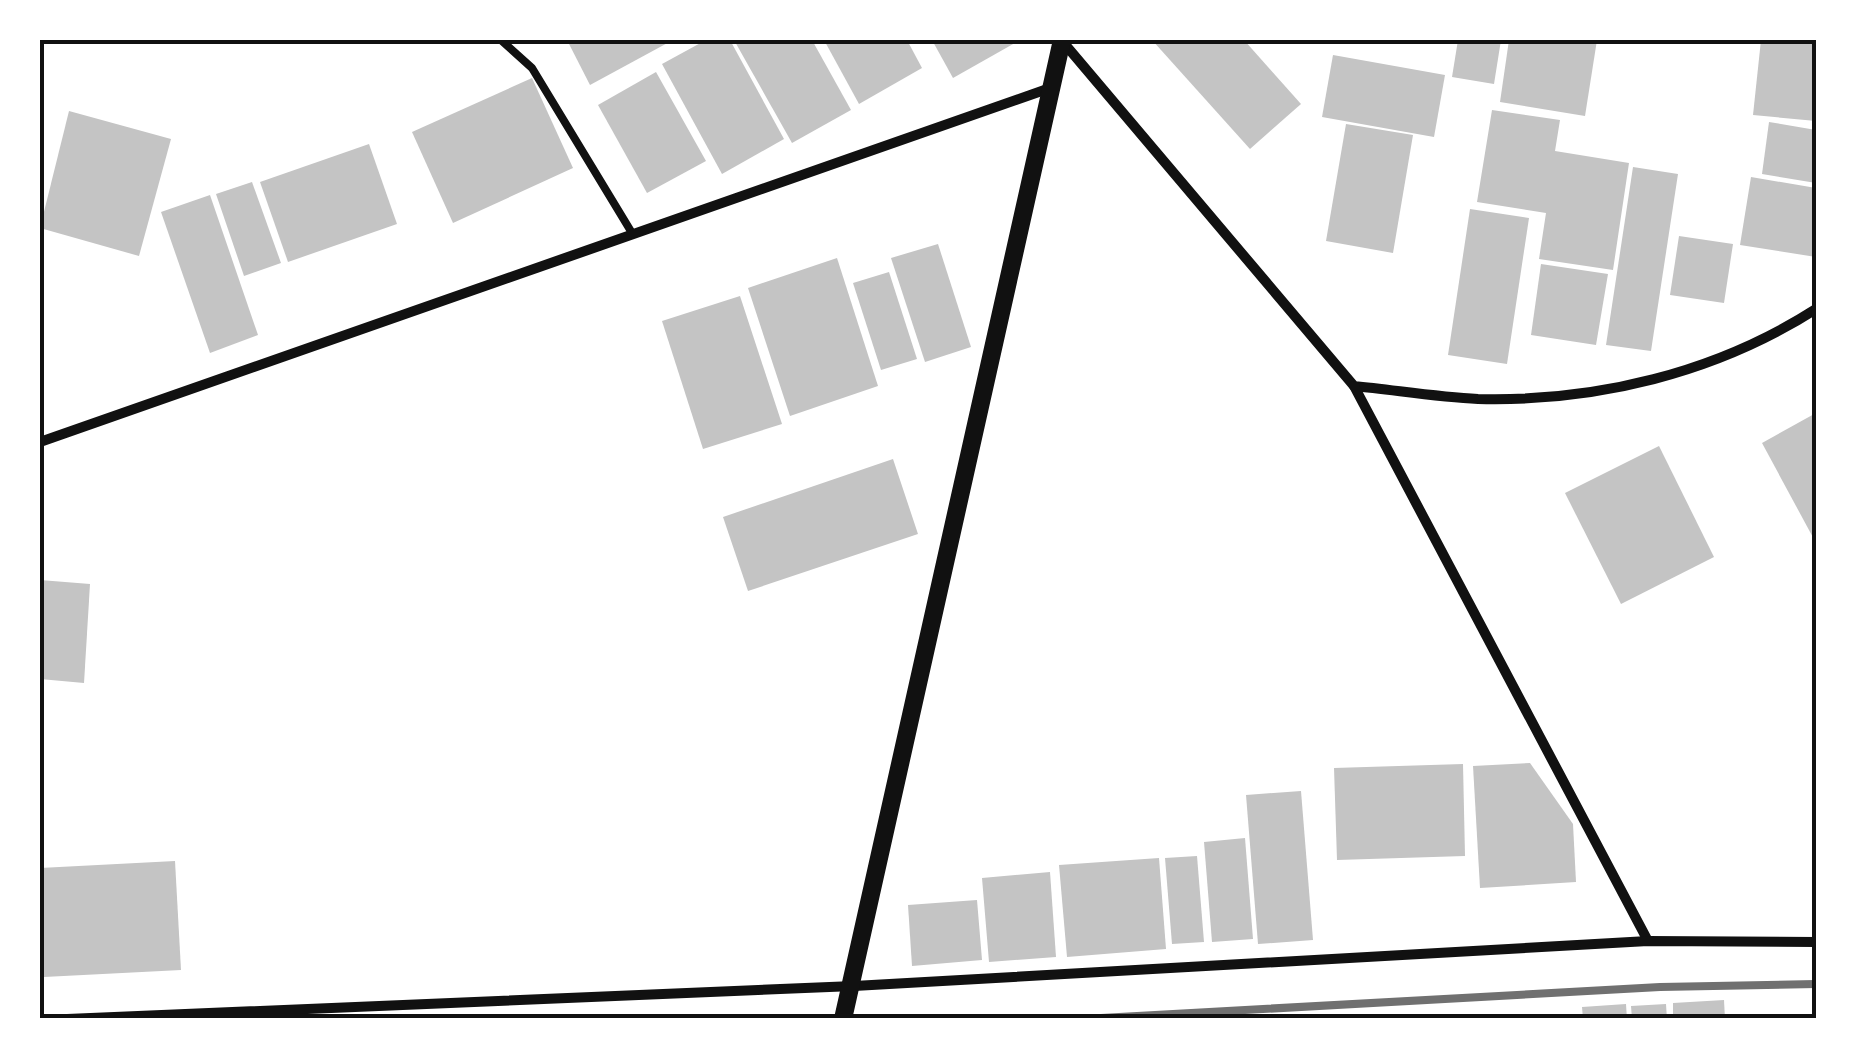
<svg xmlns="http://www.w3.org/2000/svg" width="1856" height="1059" font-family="Karla,sans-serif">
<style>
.building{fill:#c4c4c4}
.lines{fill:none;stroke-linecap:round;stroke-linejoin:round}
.service{stroke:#111;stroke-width:8}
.minor{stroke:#111;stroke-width:10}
.tertiary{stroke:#111;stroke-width:18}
.rail{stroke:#707070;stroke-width:8}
.neatline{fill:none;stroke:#111;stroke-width:4}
</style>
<rect width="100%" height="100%" fill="#fff"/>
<g class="building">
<polygon points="567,40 673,40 590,85"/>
<polygon points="706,40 730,40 784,139 722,174 662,64"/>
<polygon points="734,40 812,40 851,110 792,143"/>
<polygon points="824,40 907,40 922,68 859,104"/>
<polygon points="932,40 1020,40 953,78"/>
<polygon points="1152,40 1244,40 1301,104 1250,149"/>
<polygon points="1458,40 1501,40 1494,84 1452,77"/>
<polygon points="1509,40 1597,40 1585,116 1500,102"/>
<polygon points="1761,40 1816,40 1816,121 1753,115"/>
<polygon points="1333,55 1445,75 1434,137 1322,117"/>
<polygon points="656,72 706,161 647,193 598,105"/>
<polygon points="532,78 573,168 453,223 412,132"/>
<polygon points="1492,110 1560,120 1555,151 1629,163 1613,270 1539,259 1546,213 1477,202"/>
<polygon points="69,111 171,139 139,256 40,228"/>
<polygon points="1769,122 1816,130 1816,183 1762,174"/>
<polygon points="1346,124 1413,135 1393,253 1326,241"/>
<polygon points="369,144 397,224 288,262 260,182"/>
<polygon points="1633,167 1678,174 1651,351 1606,345"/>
<polygon points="1751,177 1816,188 1816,257 1740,245"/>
<polygon points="252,182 281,263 244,276 216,194"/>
<polygon points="210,195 258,335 210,353 161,212"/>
<polygon points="1470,209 1529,218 1507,364 1448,355"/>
<polygon points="1679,236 1733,244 1724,303 1670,295"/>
<polygon points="938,244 971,347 925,362 891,258"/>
<polygon points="837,258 878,386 790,416 748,288"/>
<polygon points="1541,264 1608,274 1596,345 1531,335"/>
<polygon points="889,272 917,359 881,370 853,283"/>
<polygon points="740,296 782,424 703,449 662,321"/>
<polygon points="1816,413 1816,543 1762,443"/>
<polygon points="1659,446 1714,557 1621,604 1565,493"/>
<polygon points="893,459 918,534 748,591 723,517"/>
<polygon points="40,580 90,584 84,683 40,679"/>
<polygon points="1530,763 1573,824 1576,882 1480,888 1473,766"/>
<polygon points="1463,764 1465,856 1337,860 1334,768"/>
<polygon points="1301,791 1313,940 1258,944 1246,795"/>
<polygon points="1245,838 1253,939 1212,942 1204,842"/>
<polygon points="1197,856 1204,942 1172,944 1165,858"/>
<polygon points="1159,858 1166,949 1067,957 1059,865"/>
<polygon points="175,861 181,970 44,977 40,868"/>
<polygon points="1050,872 1056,957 989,962 982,878"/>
<polygon points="977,900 982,960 912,966 908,905"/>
<polygon points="1724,1000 1725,1019 1673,1019 1673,1003"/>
<polygon points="1626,1004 1627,1019 1583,1019 1582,1007"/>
<polygon points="1666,1004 1667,1019 1632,1019 1631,1006"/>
</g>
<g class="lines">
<polyline class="service" points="501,40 532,68 632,233"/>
<g class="minor">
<path d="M1063,42L1354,386C1395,390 1437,397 1478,399C1596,402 1716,373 1816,309"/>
<polyline points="1354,386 1648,941"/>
<polyline points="40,442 1053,87"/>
<polyline points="67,1019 854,986 1648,941 1816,942"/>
</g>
<polyline class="tertiary" points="843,1019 1062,40"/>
<polyline class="rail" points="1083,1019 1660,987 1816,984"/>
</g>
<rect width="1856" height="1059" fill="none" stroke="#ffffff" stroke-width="85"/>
<rect x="42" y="42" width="1772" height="974" class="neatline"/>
</svg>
